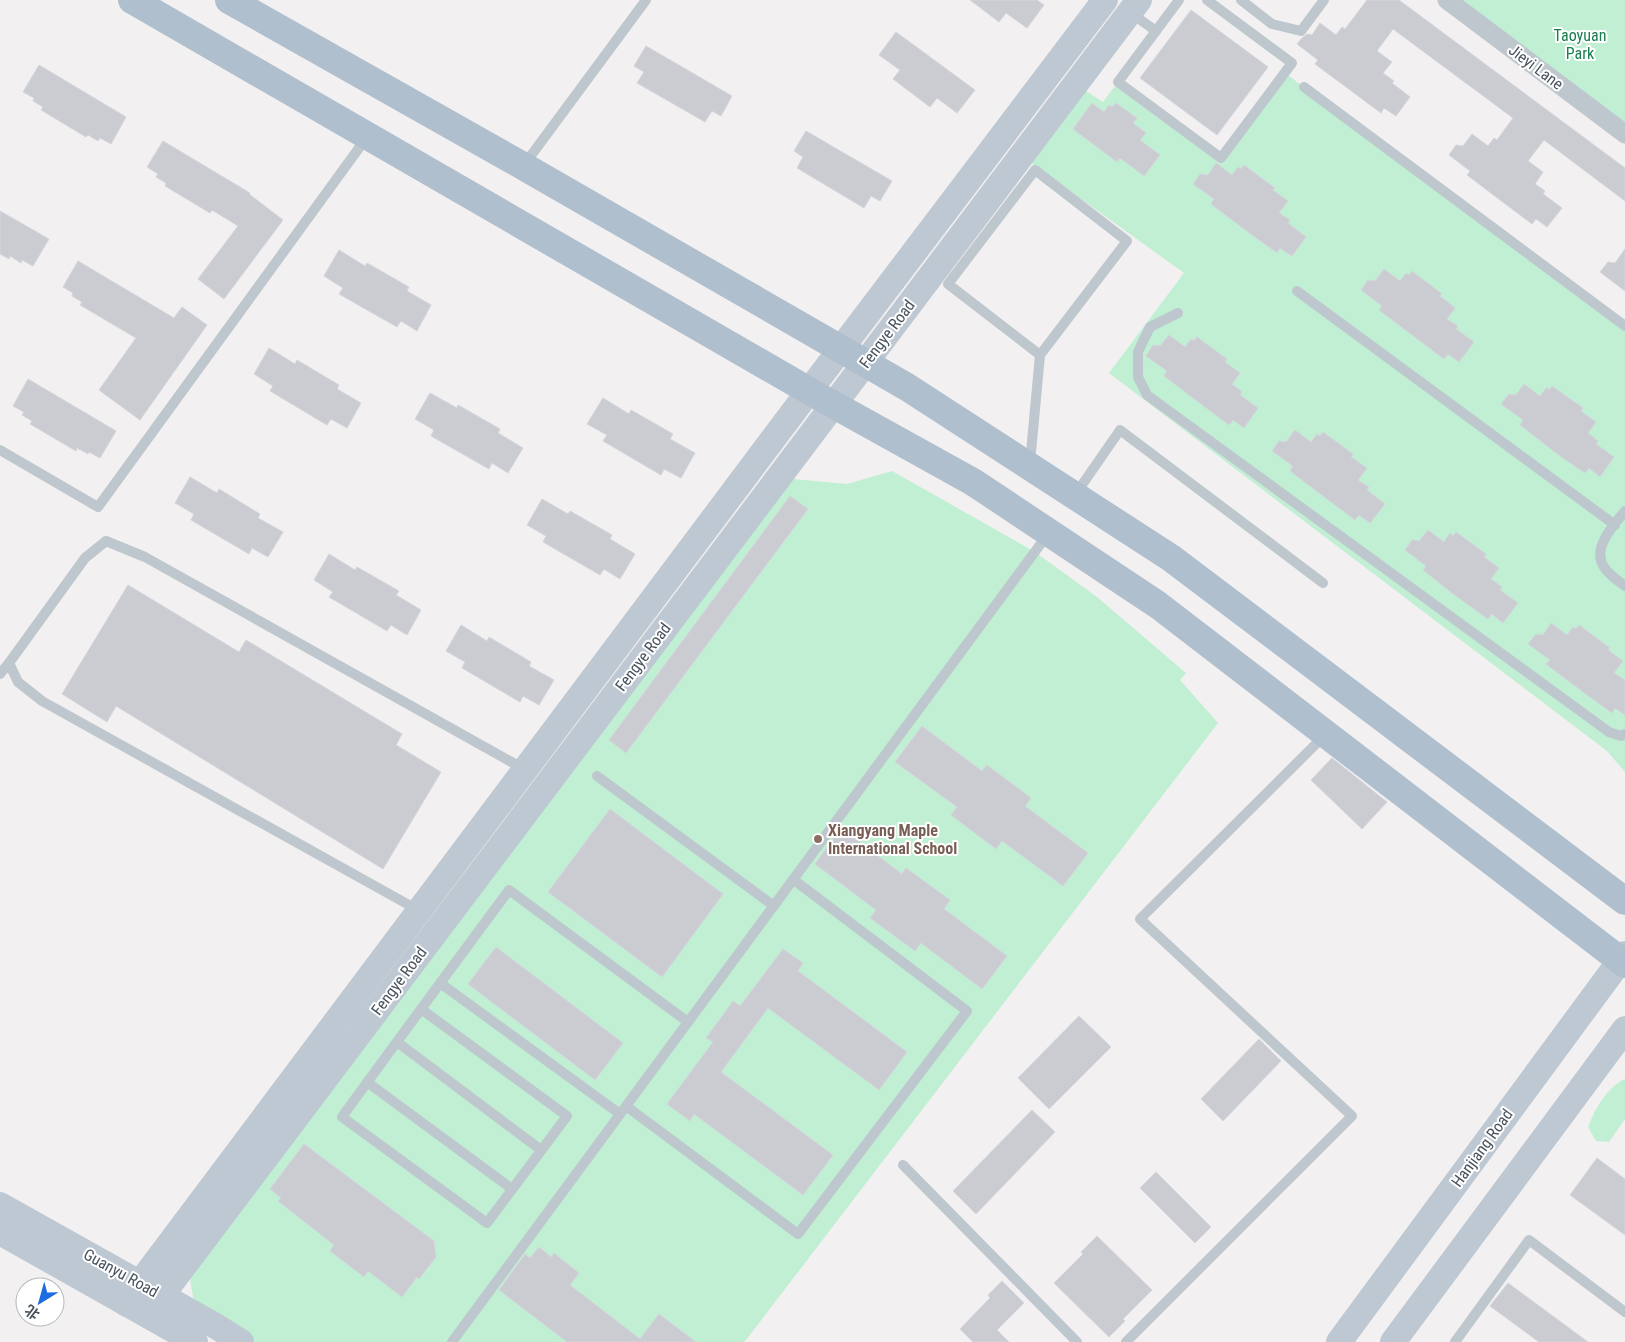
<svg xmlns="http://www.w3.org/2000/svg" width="1625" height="1342" font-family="'Roboto Condensed','Noto Sans SC',sans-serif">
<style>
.green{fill:#c0efd3}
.building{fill:#caccd2;stroke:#d4d6db}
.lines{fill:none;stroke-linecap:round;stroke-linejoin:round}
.lane{stroke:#bec7ce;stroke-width:10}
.street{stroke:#bec7ce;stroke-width:19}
.secondary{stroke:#bec8d3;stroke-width:26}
.primary{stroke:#b0bfce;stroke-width:28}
.education-dot{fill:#8d6e63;stroke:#fff;stroke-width:2}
.labels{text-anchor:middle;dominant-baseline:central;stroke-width:4;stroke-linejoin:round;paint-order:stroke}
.park-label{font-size:16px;fill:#197e4f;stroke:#fff}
.street-label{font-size:16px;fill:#48535d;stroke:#fff}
.education-label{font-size:16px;font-weight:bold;fill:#785e54;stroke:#fff;text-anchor:start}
</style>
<rect width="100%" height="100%" fill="#f2f0f0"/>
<g class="green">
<polygon points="1447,0 1625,0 1625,134"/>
<polygon points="1285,73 1625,326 1625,772 1607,751 1109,373 1184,273 1030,162 1086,91 1103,102 1118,82 1221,158"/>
<polygon points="892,471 1035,552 1097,597 1186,673 1180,680 1218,723 746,1340 743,1342 248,1342 195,1309 187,1261 793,479 847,484"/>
<path d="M1625,1079V1119L1609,1142L1596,1141L1588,1127C1595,1109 1606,1088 1625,1079Z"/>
</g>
<g class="building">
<polygon points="970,0 1037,0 1044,5 1027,28 1006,13 999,22"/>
<polygon points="1367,0 1399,0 1625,168 1625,201 1544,140 1528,161 1543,172 1535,184 1545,191 1543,194 1562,208 1547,227 1536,219 1532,224 1508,206 1467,175 1470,171 1449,155 1456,145 1463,146 1472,134 1488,146 1494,138 1497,140 1513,118 1393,29 1377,51 1392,62 1383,73 1394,81 1392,83 1410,97 1396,116 1384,108 1381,113 1315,64 1318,60 1297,44 1302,38 1307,34 1312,35 1320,23 1336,35 1342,27 1345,29"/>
<polygon points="1191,10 1268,67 1217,135 1140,78"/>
<polygon points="896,32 975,90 957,113 937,98 930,107 893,79 900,70 879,55"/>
<polygon points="646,46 732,96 721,116 712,111 705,122 637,83 644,72 634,66"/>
<polygon points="39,65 126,117 111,144 100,138 98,141 88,135 86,137 41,110 43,107 33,101 34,98 23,92"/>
<polygon points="1092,103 1104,112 1109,105 1112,107 1116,103 1137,118 1133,123 1146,133 1140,140 1160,155 1144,176 1120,158 1117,162 1073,129"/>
<polygon points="806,131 892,181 880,201 871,196 864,208 797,168 803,157 794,151"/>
<polygon points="163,141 250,193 249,194 283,220 224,299 198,279 238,226 212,210 210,213 165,186 166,183 156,177 158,174 147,167"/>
<polygon points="1216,163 1232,175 1238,167 1241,169 1244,165 1275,188 1273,190 1288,201 1279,213 1290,220 1288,223 1306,237 1292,256 1280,248 1277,253 1252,235 1211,204 1214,199 1193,184 1200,174 1208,175"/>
<polygon points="0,211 49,239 33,266 22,260 21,263 10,256 9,259 0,254"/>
<polygon points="1625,249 1625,291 1600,272 1608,262 1615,263"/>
<polygon points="339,250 365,266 367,263 409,287 407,291 431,305 417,331 401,321 397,327 339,294 343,288 324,276"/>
<polygon points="78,261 174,318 182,307 207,325 140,420 99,390 136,338 80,305 82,302 72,296 73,293 63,287"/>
<polygon points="1384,269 1400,281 1406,273 1409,275 1412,271 1442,294 1440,296 1455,308 1447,319 1458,326 1456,329 1474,342 1459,362 1448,354 1444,359 1420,341 1379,310 1382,306 1361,290 1368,280 1375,281"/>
<polygon points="1169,335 1185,347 1191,339 1194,341 1197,337 1227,359 1225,362 1240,373 1232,384 1242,392 1240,395 1258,408 1244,428 1233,420 1229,425 1205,407 1164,376 1167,371 1146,356 1153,345 1160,346"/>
<polygon points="269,348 295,364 297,360 339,385 337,389 361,403 347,428 331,419 327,425 270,391 273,386 254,374"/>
<polygon points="28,379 116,431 100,458 89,452 88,454 77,448 76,451 30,424 32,421 22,415 24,412 13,406"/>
<polygon points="1524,384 1540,396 1547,387 1549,390 1552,386 1583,408 1581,411 1596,422 1588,433 1598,441 1596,444 1614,457 1600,477 1589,468 1585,473 1560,456 1520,425 1523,420 1501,404 1509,394 1516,395"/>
<polygon points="430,393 457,408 458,405 500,429 498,433 523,448 508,473 492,463 489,469 431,436 434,430 415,419"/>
<polygon points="603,398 629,414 631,410 673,434 670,439 695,453 681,478 664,469 661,475 603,441 607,435 587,424"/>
<polygon points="1295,430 1311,442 1317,434 1320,436 1323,432 1353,454 1351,457 1367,468 1358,480 1369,487 1367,490 1385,504 1370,523 1359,515 1355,520 1331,502 1290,471 1293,466 1272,451 1279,441 1286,442"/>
<polygon points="190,477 217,493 219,489 260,514 258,518 283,532 268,557 252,548 249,554 191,520 194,514 175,503"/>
<polygon points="790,496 808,509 626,753 609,740"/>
<polygon points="542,499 568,514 570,511 612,535 610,539 635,554 620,579 604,569 600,575 543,542 546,536 527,525"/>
<polygon points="1428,530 1444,542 1450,533 1453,536 1456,532 1486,554 1484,557 1499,568 1491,579 1502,587 1500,590 1518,603 1503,623 1492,614 1488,619 1452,593 1423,570 1426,566 1405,550 1412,540 1419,541"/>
<polygon points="329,554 355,570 357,567 399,591 396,595 421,610 407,635 391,625 387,631 329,597 333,592 314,580"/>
<polygon points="128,585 239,652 246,640 402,734 396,745 441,772 383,869 116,706 107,722 62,694"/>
<polygon points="1551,623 1567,635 1573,627 1576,629 1579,625 1610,648 1608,650 1623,661 1614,673 1625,680 1625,715 1615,708 1612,713 1587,695 1546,664 1550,660 1528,644 1536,634 1543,635"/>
<polygon points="461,625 487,641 489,637 531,662 529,666 554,680 539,705 523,696 520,702 462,668 465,662 446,651"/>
<polygon points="922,726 982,771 987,765 1031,798 1025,806 1088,853 1063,886 1002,841 996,849 951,815 957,807 895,762"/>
<polygon points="1332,758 1387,802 1362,829 1311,780"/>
<polygon points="610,809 723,894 662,977 548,892"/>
<polygon points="841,828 902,874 906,868 950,900 944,909 1007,956 982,989 921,943 915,951 870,918 876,910 815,864"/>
<polygon points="496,947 623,1043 595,1080 468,984"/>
<polygon points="783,949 803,963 798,971 907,1052 879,1090 768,1008 721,1072 833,1155 803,1195 694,1114 690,1121 667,1104 713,1042 706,1038 733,1001 740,1006"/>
<polygon points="1079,1016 1111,1047 1049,1109 1018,1078"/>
<polygon points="1259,1039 1281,1061 1223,1121 1201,1099"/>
<polygon points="1032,1110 1055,1132 976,1214 953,1191"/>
<polygon points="304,1144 434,1241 436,1257 419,1279 417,1277 402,1297 368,1271 364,1277 330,1251 334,1245 278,1201 281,1198 270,1189"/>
<polygon points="1597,1158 1625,1179 1625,1235 1570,1195"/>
<polygon points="1156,1172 1211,1227 1195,1243 1140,1188"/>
<polygon points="1097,1236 1152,1290 1123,1319 1125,1321 1109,1337 1054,1283 1083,1254 1081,1252"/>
<polygon points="539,1247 551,1257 554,1253 579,1273 570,1285 640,1339 659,1314 696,1342 567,1342 499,1290 525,1254 530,1258"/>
<polygon points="1002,1281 1024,1303 997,1330 1009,1342 973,1342 960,1329 990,1298 988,1295"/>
<polygon points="1508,1283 1588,1342 1539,1342 1490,1306"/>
</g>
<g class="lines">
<g class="lane">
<polyline points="1179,0 1118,82 1221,158 1292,63 1207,0"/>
<polyline points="1241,0 1272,24 1301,31 1324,0"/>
<polyline points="1131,13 1156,31"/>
<polyline points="1304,87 1625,326"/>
<polyline points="524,165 646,0"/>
<polyline points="1297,291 1615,525"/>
<polyline points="1178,313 1150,327 1138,352 1138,377 1147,395 1609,732 1621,736 1625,734"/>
<polyline points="0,450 98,507 367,137"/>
<polyline points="1030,463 1040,355 1127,241 1035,170 948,284 1040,355"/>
<polyline points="1075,495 1120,430 1323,583"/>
<path d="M1625,511C1614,525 1591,548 1604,567C1609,575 1618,581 1625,586"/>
<polyline points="0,674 9,663"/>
<polyline points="597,776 774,906"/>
<polyline points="418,910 42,701 18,682 9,663 85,558 106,541 145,557 524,769"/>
<polyline points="440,983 620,1114"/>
<path d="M421,1009L567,1116L487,1223L342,1117C397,1041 453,966 509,890L688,1022"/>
<polyline points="397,1042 541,1150"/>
<polyline points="367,1082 512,1189"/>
<polyline points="626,1106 798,1234 967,1011 794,880"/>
<polyline points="903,1165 1077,1342"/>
<polyline points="452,1342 1048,534"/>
<polyline points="1126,1342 1352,1116 1140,919 1325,735"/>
<polyline points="1455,1342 1529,1240 1625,1312"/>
</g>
<polyline class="street" points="1447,0 1625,134"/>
<g class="secondary">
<polyline points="0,1205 214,1325 241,1342"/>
<polyline points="0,1232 195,1342"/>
<polyline points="127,1304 140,1283 809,391 1105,0"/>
<polyline points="149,1316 162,1295 1139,0"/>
<polyline points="1339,1342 1625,954"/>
<polyline points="1393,1342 1625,1029"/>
</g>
<g class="primary">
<polyline points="132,0 818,396 973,482 1158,605 1625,964"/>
<polyline points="229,0 523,166 907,387 1171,558 1625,901"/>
</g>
</g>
<circle class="education-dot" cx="818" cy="839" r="5"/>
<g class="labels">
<g class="park-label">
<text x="1580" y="35">Taoyuan<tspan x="1580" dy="18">Park</tspan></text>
</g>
<g class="street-label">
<text transform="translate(1536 67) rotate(37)">Jieyi Lane</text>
<text transform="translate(887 334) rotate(-53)">Fengye Road</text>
<text transform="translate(643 657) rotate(-53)">Fengye Road</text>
<text transform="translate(399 981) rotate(-53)">Fengye Road</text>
<text transform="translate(1482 1148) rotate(-54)">Hanjiang Road</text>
<text transform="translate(121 1273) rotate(29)">Guanyu Road</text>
</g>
<g class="education-label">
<text x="828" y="830">Xiangyang Maple<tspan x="828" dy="18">International School</tspan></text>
</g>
</g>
<g transform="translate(40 1302) rotate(217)"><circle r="24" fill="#ffffff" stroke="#b6babe"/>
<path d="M0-4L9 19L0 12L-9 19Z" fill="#1d6ce0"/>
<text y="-8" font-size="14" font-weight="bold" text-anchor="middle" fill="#48535d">北</text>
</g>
</svg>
